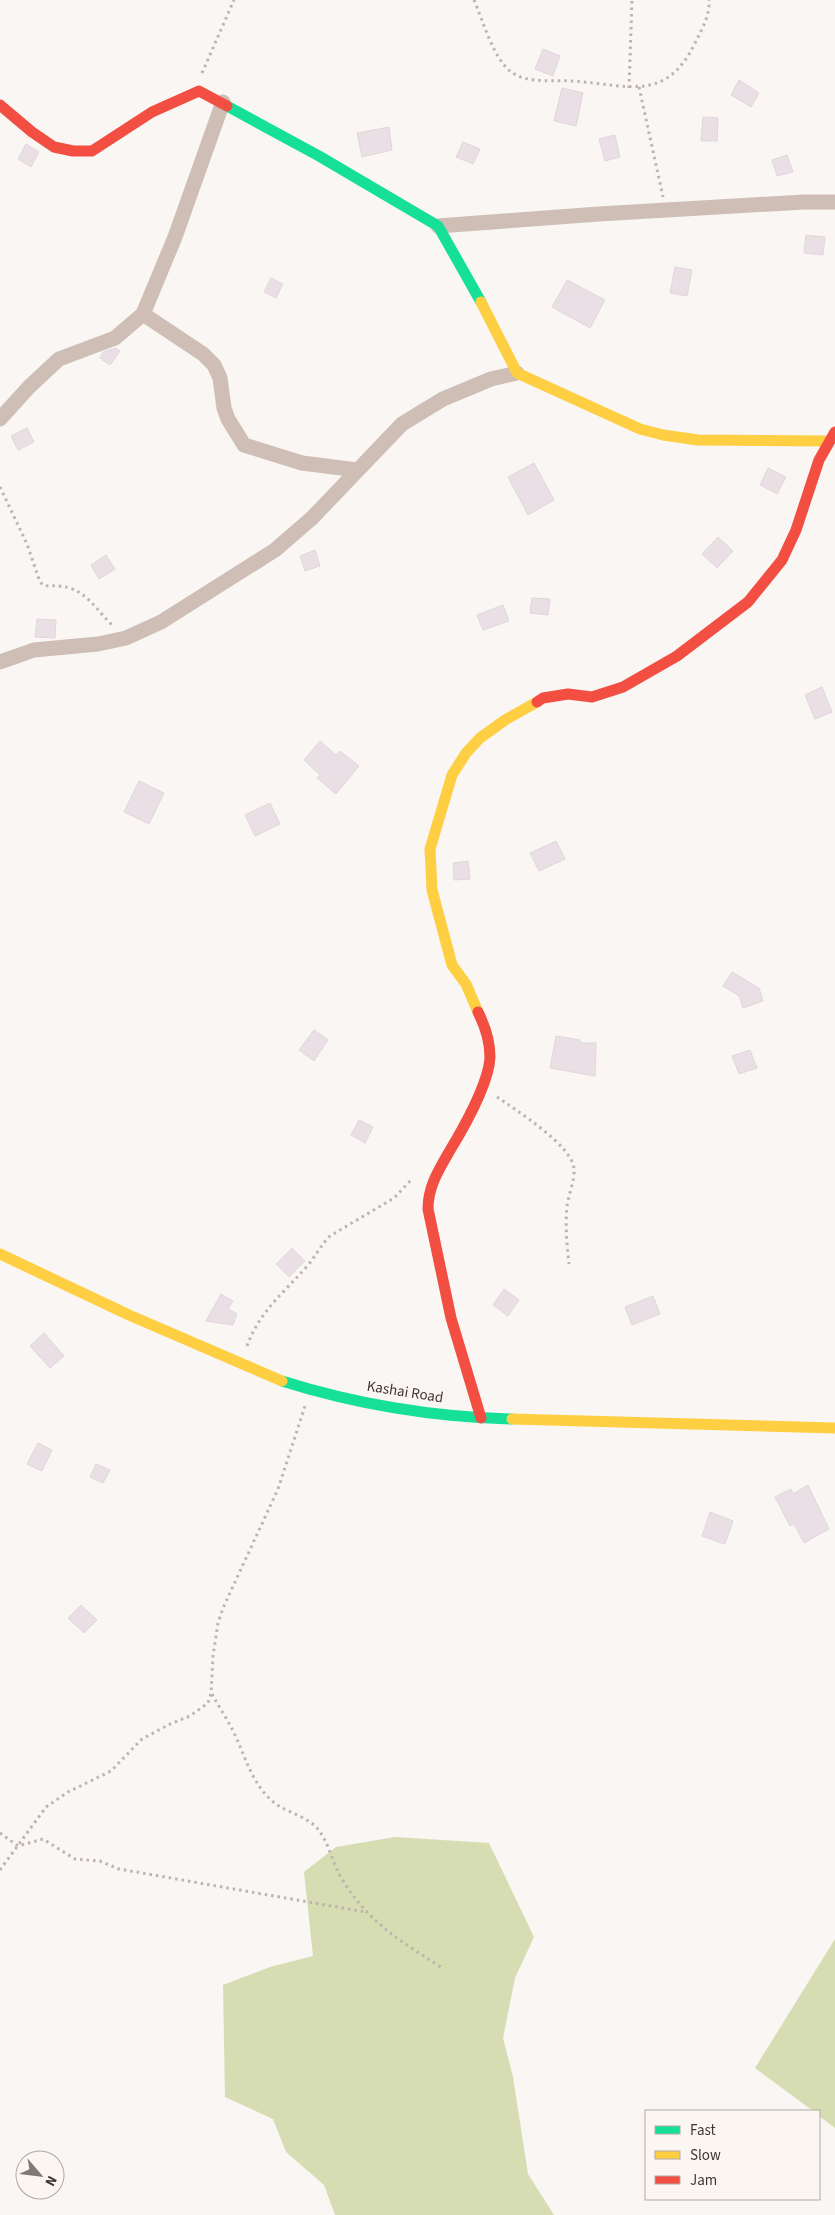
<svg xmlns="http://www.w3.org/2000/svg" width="835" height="2215" font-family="'Source Sans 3',sans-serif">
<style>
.forest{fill:#d7ddb2}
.building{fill:#e9dfe4;stroke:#dfd8db}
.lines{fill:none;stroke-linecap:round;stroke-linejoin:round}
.path{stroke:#beb4ad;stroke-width:3;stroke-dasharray:2.5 4;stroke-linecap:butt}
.street{stroke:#cebeb6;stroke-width:15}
.fast{stroke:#16e098;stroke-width:11}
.slow{stroke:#ffcf43;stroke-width:11}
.jam{stroke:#f24e42;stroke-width:11}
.labels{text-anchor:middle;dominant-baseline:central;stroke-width:5;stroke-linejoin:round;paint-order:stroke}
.street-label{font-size:15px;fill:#41372f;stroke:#fbf6f2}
</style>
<rect width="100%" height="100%" fill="#f9f6f4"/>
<g class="forest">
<polygon points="395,1837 489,1843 534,1937 515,1978 503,2038 513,2077 528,2174 554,2215 335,2215 324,2185 286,2152 273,2119 225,2097 223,1985 270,1967 313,1956 304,1872 336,1847"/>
<polygon points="835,1939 835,2128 819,2116 819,2111 813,2111 755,2068"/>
</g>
<g class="building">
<polygon points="543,49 560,56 553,76 535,69"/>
<polygon points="739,80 759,93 751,107 731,95"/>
<polygon points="562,88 583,93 576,126 554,121"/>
<polygon points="703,117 718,118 717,141 701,141"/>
<polygon points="389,127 392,150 362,157 357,133"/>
<polygon points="615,135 620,157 605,161 599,139"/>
<polygon points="463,142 480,149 473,164 456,157"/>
<polygon points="26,144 39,152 31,167 18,159"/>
<polygon points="787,155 793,172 777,176 772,160"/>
<polygon points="806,235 825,237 823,255 804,253"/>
<polygon points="675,267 692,270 687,296 670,293"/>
<polygon points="271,278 283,284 276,298 264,292"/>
<polygon points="567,280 605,300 590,328 552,307"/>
<polygon points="116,348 120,351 110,365 100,358 103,352"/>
<polygon points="27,428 34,442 18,450 11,436"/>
<polygon points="534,463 554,500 528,515 508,477"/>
<polygon points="768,468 786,477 777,494 760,485"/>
<polygon points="718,537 733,551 717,568 702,554"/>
<polygon points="315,550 320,566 305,571 300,556"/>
<polygon points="106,555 115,569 99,579 91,565"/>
<polygon points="532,598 550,599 548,615 530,613"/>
<polygon points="503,605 509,621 483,630 477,615"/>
<polygon points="37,619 56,620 55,638 35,637"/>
<polygon points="822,687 832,712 815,719 805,695"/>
<polygon points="320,741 336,755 340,751 359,766 336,794 317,778 320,775 304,760"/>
<polygon points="139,781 164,793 149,824 124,812"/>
<polygon points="270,803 280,824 255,836 245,815"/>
<polygon points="556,841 565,859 539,871 530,853"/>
<polygon points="468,861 470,879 454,880 453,863"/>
<polygon points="732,972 759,988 763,1001 743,1008 739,996 723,986"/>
<polygon points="314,1030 328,1040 314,1061 299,1050"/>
<polygon points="556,1036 580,1040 580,1043 596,1043 595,1076 550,1068"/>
<polygon points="750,1050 757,1068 739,1074 732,1056"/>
<polygon points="359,1120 373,1127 365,1143 351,1135"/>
<polygon points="292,1248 305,1261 289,1277 276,1264"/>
<polygon points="504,1289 519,1300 508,1316 493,1305"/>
<polygon points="221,1294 233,1301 228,1309 237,1314 233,1325 206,1321"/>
<polygon points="653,1296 660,1314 632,1325 625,1307"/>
<polygon points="44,1333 64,1356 50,1368 30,1346"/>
<polygon points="38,1443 52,1450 42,1471 27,1464"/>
<polygon points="96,1464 110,1470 103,1483 90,1477"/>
<polygon points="808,1485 829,1529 804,1543 794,1524 790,1526 775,1497 791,1489 793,1494"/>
<polygon points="710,1512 733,1521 725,1544 702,1536"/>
<polygon points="81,1605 97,1620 84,1633 68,1618"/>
</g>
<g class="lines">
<g class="path">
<path d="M474,0C483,21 493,57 510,71C525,84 555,80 574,81C628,85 666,103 695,43C702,29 710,16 709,0"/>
<polyline points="202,73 234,0"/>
<polyline points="639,87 663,197"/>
<polyline points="629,88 632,0"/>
<path d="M0,487L27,544L40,582L44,586C83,583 88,601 113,626"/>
<path d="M497,1097C516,1110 573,1146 574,1169C575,1181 568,1195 567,1207C565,1226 567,1245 569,1264"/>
<path d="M247,1346C260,1310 285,1292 309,1264C316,1255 321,1245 330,1236L394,1198L413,1178"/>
<path d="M212,1694C218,1705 225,1716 231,1727C244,1751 249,1778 269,1798C282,1812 304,1814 317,1828C329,1842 332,1863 342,1879C368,1922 400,1941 441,1967"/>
<polyline points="0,1833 18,1846 43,1839 75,1859 100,1861 119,1869 366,1912"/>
<polyline points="0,1870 46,1807 68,1792 111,1771 142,1739 170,1724 190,1716 208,1703 211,1694 213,1656 218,1623 223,1608 278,1489 305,1406"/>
</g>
<g class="street">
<polyline points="438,226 599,214 804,202 835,202"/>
<polyline points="143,314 203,354 214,365 220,378 224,408 228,419 244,445 302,463 357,470"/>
<polyline points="0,419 29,387 59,359 115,338 143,314 175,237 223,102"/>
<polyline points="0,662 34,650 98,644 126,638 161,622 275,550 312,518 402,424 443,399 491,379 517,373"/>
</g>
<g class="fast">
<polyline points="227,106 319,156 438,226 481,302"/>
<path d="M282,1381C355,1404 435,1417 512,1419"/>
</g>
<g class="slow">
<polyline points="481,302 517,373 640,429 663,435 698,440 828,441"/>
<polyline points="478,1012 466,984 452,965 432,890 430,849 452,775 466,753 480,738 505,720 537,702"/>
<polyline points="0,1254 129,1315 282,1381"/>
<polyline points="512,1419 835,1428"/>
</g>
<g class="jam">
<polyline points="0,105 32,132 54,147 73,151 92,151 152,112 199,91 227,106"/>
<polyline points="537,702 543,698 568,694 592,697 623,687 677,656 748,602 782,560 796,530 819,460 835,432"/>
<path d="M478,1012C485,1026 490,1041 490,1057C489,1083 463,1129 449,1152C438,1171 428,1187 428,1209L451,1318L481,1418"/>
</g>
</g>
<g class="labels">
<g class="street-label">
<text transform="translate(405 1392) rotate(9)">Kashai Road</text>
</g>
</g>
<rect x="645" y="2110" width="175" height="90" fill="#fbf6f2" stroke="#b1aaa4"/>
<rect x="655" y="2126" width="25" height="8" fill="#16e098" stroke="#b1aaa4"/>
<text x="690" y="2135" font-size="15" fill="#41372f">Fast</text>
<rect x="655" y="2151" width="25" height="8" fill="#ffcf43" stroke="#b1aaa4"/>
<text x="690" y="2160" font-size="15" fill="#41372f">Slow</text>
<rect x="655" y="2176" width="25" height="8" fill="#f24e42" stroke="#b1aaa4"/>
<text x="690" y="2185" font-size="15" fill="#41372f">Jam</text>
<g transform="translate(40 2175) rotate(118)"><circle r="24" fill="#fbf6f2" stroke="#b1aaa4"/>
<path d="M0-4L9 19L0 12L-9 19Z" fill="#817a74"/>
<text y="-8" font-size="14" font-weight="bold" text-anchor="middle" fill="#41372f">N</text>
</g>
</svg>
